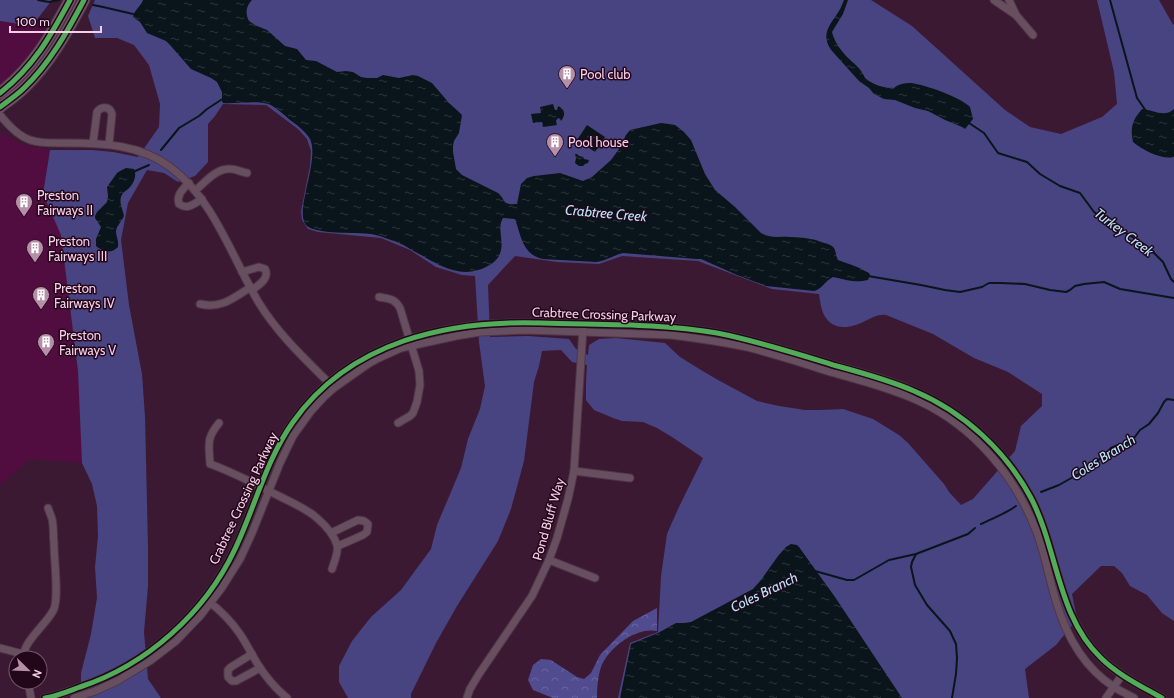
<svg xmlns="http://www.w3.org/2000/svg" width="1174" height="698" font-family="Cabin,sans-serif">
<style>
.built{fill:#510d40}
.green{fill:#484482;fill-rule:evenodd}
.forest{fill:url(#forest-crowns)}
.water{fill:url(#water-ripples)}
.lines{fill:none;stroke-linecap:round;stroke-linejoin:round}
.stream{stroke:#0a141b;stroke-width:2}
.minor-casing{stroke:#4f3547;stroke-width:9}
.primary-casing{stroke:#4f3547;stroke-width:13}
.minor{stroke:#674f60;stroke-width:7}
.primary{stroke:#725369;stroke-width:11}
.cycleway-casing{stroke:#22071a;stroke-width:8}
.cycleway{stroke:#51ab58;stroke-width:5}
.labels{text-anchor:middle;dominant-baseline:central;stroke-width:3;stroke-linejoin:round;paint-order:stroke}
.poi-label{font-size:13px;fill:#f6cee6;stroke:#22071a;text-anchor:start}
.street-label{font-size:13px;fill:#f6cee6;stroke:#22071a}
.water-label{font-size:14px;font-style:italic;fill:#b2e6f8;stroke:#22071a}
</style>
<defs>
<pattern id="forest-crowns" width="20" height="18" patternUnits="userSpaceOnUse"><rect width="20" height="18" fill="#504c8f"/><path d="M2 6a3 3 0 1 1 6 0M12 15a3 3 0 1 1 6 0" fill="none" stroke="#6a659f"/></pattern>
<pattern id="water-ripples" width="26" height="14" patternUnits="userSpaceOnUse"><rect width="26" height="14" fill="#0a141b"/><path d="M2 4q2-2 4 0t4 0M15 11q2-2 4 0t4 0" fill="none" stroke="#2e353c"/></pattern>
</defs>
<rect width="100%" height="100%" fill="#3c1933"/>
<g class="built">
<polygon points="0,21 32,26 47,30 25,60 0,85"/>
<polygon points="2,132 20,144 50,150 43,194 61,235 79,383 82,463 30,459 0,485 0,133"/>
</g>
<g class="green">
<polygon points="0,0 52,0 32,26 0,21"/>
<path d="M95,0H871L912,26L1005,110L1030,127L1061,134L1102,117L1117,104L1114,72L1097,0H1159L1172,23L1174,25V621L1162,613L1147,595L1130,586L1122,573L1114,566H1101L1072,594L1077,619L1056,645L1025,669L1029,698H618L630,643L658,632L661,576L667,534L678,509L703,458L672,437L657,428L643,422L622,421L613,418L594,410L586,400V382L587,365L572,362L561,350L542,351L539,366L534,382L524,461L511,509L498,541L457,606L436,643L411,694V698H348L339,682V666L352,641L371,617L401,590L431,549L437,525L461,468L468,439L480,409L485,386L479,342L475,276L462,275L436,267L410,250L381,238L318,232L308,229L302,220L301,211L310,166L311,151L307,139L298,129L266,105L223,104L215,116L208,124V162L195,176L178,182L164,173L147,170L128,203L121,240L129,305L142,374L145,417L148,547V586L144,632L148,679L161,698H81V673L91,634L97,598L95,567L98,536L97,506L92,484L82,463L78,371L61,235L43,194L50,150H92L113,152L138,157L159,127L160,104L149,65L134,45L117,38H95L88,16ZM515,256L557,262L599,264L622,256L698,261L772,289L819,294C820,301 821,309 824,315C833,332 852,328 865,321C872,318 878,314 886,315L933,334L974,358L1008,372L1042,394V406L1021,426L1015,451L973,499L961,505L949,492L944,484L908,443L899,435L873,419L843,409L820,410H805L779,406L757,401L718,380L701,370L680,357L665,343L616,338L599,339L589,345L588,355L576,349L569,339L528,336L490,337L488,285Z"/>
</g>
<path class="forest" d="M657,608V631C636,627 609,647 601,667C598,676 597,688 597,698H553L533,690L528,680L533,665L541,659L551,660L577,677L584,679L591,673L600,655L633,621Z"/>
<g class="water">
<path d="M143,0H252C246,6 245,13 249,21L257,26L267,30L285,46L297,49L306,60L316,61L337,72L346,71L353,72L361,77L367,78H377L383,75L399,78L413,75L418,76L432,83L449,103L459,112L462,115L459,133L454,141L453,146V152L456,169L462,175L498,193C507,201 501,205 517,204L521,184L527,178L534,176L560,173L583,181L592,177L611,160L619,149L626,135L630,130L661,123L669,124L675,125L683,131L691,140L705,174L715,190L735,207L761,233C771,239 779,236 790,237C798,237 807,238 816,240C821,243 830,243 834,248C836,251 836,257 838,260C849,264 859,267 869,273L870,275L868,280C855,283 847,280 833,277C826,280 821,290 814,291L766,286L737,275L701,259H696L623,253C614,255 606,261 596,262L543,259C523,255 521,236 515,219L503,218C494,232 513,252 488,266C459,282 435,262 410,249C403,244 394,241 385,238C381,236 376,235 371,234C356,232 315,235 306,225C294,212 320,160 310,139C306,132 297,125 290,120C285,116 275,106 268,104C256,100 236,104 223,103L222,101V92L217,82L211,78L191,69L170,45L166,41L147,33L140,22L133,17C134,10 141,6 143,0Z"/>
<path d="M844,0H848L843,14L832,32C834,41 840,49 846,56C854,64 861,68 865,78C873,85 884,88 894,88C898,84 905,83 911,83C926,85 960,97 970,107L973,119L965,129L962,127L945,120L928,111L915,108L895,100L884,99L874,94L869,88L859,81L832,51C821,36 828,27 837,14C840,10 842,5 844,0Z"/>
<path d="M553,104L555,110H557L558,106C565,109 566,115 561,121L560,119L558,118L556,121L557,125L543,127L542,122L533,123L531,114L541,113L540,107Z"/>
<path d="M1142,109C1153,110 1165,118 1174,109V157C1161,160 1143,150 1133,142C1130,127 1132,121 1142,109Z"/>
<polygon points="587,125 605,137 595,152 577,140"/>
<polygon points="575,154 577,154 579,156 583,157 584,159 589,160 588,163 585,164 583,166 579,166 575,163 576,158"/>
<path d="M126,168L134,169C137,175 134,183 130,187C127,191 123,191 121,197C119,203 123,210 124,216C122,221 117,225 116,231C116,236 119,241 118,247C111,254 103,252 96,246V239L101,227L95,218V216L97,212L107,202L108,196L107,187L117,173L120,171Z"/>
<polygon points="791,544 797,545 799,547 835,597 902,698 620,698 631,644 658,633 676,623 684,623 691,622 753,589 761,580 778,556 786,547"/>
</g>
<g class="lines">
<g class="stream">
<polyline points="38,0 49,2 59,0"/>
<polyline points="1110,0 1137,98 1146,111"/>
<polyline points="93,5 103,7 133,14"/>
<polyline points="969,123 984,133 998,153 1027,162 1040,174 1060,186 1080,193 1094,212 1106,221 1144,244 1154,253 1163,262 1171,279 1174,282"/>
<polyline points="161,150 179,128 199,116 207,109 224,98"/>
<polyline points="133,172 149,165"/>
<polyline points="868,276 921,285 945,290 960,292 982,287 989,283 1001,283 1025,284 1050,290 1066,292 1070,290 1075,286 1084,284 1104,282 1120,289 1174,298"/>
<polyline points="1041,492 1059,485 1082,472 1105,455 1111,448 1118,445 1129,443 1134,438 1140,430 1149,424 1158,413 1164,402 1167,399 1174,400"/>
<path d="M981,524C993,518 1005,514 1016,506"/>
<polyline points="916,554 912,562 911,567 915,585 927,605 950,631 956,644 957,658 956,674 952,698"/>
<polyline points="815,571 847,580 854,580 889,560 916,554 968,534 975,528"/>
</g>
<defs>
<g id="minor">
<polyline points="994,0 1016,15 1033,35"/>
<polyline points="1009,0 1016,15"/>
<path d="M0,115C8,125 18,136 30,140C42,144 56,143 69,143C104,143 141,145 170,167C214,199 232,258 259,303C278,334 305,359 331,385"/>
<path d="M93,143L97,112C101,106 110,106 112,114L109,144"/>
<path d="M189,183C183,189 176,195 179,204C187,210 194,204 202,199"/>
<path d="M196,190C204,183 216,169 228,169C234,168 241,172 247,173"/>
<path d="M242,272L259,267L265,269C270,278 259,285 252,290"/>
<path d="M379,297C389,299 394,298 400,308L416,361L419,371L420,385L417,402L413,413L410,416L398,423"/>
<path d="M200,304C222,309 233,298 251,287"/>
<path d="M219,423C206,439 209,444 210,464C233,472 255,484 277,495C290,502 306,508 317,518C325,525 334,534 337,545C339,552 334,562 332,569"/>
<polyline points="574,471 630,478"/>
<polyline points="331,533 358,520 364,521 368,524 367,532 363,535 338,546"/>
<polyline points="549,560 595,578"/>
<path d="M208,601C220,610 231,621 240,634C246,643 251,653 257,663C265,676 275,688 287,698"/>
<polyline points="0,648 23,654"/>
<polyline points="252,654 231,667 228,670 228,677 232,681 236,681 260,668"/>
<path d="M24,658C21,643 48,623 54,609C59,596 54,560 54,544C53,536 54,527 52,519C51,515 49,511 48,508"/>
<polyline points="28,682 31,698"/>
<path d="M45,698C58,696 69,691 80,687C147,665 205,613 235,549C255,507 266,460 293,422C350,341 448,320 541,323C600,325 659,323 717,333C758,341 798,354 837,366C863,373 889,380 914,391C964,412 1006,451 1031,498C1058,550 1057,616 1101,658C1118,675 1141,686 1162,698"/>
<path d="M74,698L95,691L117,681L150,661L176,641L200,616L221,589L240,559L252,533L280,463L293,436L311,411L324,397L334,388L368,364L377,359L401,348L456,336L480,332L525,330L671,335C696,338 722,342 747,347C774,354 800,362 827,371C858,380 891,388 921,402C974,427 1015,476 1036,530C1045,553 1049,578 1056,601C1066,635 1083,667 1114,687C1120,691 1127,694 1134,698"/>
<polyline points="467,698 470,689 479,674 532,596 549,560 557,538 568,499 574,471 583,328"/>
<polyline points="1106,698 1122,675"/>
</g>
<g id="primary">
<path d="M0,93C34,66 50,37 70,0"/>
<path d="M0,107C8,101 17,95 24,88C50,63 67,32 84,0"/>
</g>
</defs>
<use href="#minor" class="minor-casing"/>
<use href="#primary" class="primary-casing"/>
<use href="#minor" class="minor"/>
<use href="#primary" class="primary"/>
<defs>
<g id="cycleway">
<path d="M0,93C34,66 50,37 70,0"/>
<path d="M0,107C8,101 17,95 24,88C50,63 67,32 84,0"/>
<path d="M45,698C58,696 69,691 80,687C147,665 205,613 235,549C255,507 266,460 293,422C350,341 448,320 541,323C600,325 659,323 717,333C758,341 798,354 837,366C863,373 889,380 914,391C964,412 1006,451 1031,498C1058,550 1057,616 1101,658C1118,675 1141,686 1162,698"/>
</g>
</defs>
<use href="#cycleway" class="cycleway-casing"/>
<use href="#cycleway" class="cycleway"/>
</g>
<defs>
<symbol id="building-pin" viewBox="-11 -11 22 30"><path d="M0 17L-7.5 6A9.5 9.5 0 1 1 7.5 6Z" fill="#b58fa7" stroke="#22071a"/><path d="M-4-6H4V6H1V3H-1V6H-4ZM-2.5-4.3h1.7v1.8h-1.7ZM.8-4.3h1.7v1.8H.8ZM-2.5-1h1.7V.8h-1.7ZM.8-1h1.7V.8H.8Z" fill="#fff"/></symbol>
</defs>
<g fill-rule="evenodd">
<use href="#building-pin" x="557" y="64" width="20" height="27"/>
<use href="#building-pin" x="545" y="132" width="20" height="27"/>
<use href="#building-pin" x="14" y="192" width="20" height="27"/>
<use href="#building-pin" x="25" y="238" width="20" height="27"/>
<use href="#building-pin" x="31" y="285" width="20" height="27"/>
<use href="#building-pin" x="36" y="332" width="20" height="27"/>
</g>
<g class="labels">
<g class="poi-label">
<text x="580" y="74">Pool club</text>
<text x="568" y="142">Pool house</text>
<text x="37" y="195">Preston<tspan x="37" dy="15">Fairways II</tspan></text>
<text x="48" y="241">Preston<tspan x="48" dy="15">Fairways III</tspan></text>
<text x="54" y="288">Preston<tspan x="54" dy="15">Fairways IV</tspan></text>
<text x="59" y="335">Preston<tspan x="59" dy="15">Fairways V</tspan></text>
</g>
<g class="street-label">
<text transform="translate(604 314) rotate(2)">Crabtree Crossing Parkway</text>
<text transform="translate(243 498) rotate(-65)">Crabtree Crossing Parkway</text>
<text transform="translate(548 519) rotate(-74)">Pond Bluff Way</text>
</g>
<g class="water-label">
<text transform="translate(606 213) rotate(5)">Crabtree Creek</text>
<text transform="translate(1124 232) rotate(37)">Turkey Creek</text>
<text transform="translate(1103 457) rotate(-32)">Coles Branch</text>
<text transform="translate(764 592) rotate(-26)">Coles Branch</text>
</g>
</g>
<g transform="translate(28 670) rotate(113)"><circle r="19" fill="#22071a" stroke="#77576c"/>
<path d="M0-3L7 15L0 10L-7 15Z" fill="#b58fa7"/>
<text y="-6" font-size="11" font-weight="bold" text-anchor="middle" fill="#f6cee6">N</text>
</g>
<path d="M10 26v6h91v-6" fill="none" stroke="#f6cee6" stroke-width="2"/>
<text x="16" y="26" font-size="12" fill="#f6cee6" stroke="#22071a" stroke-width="3" paint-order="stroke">100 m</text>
</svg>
